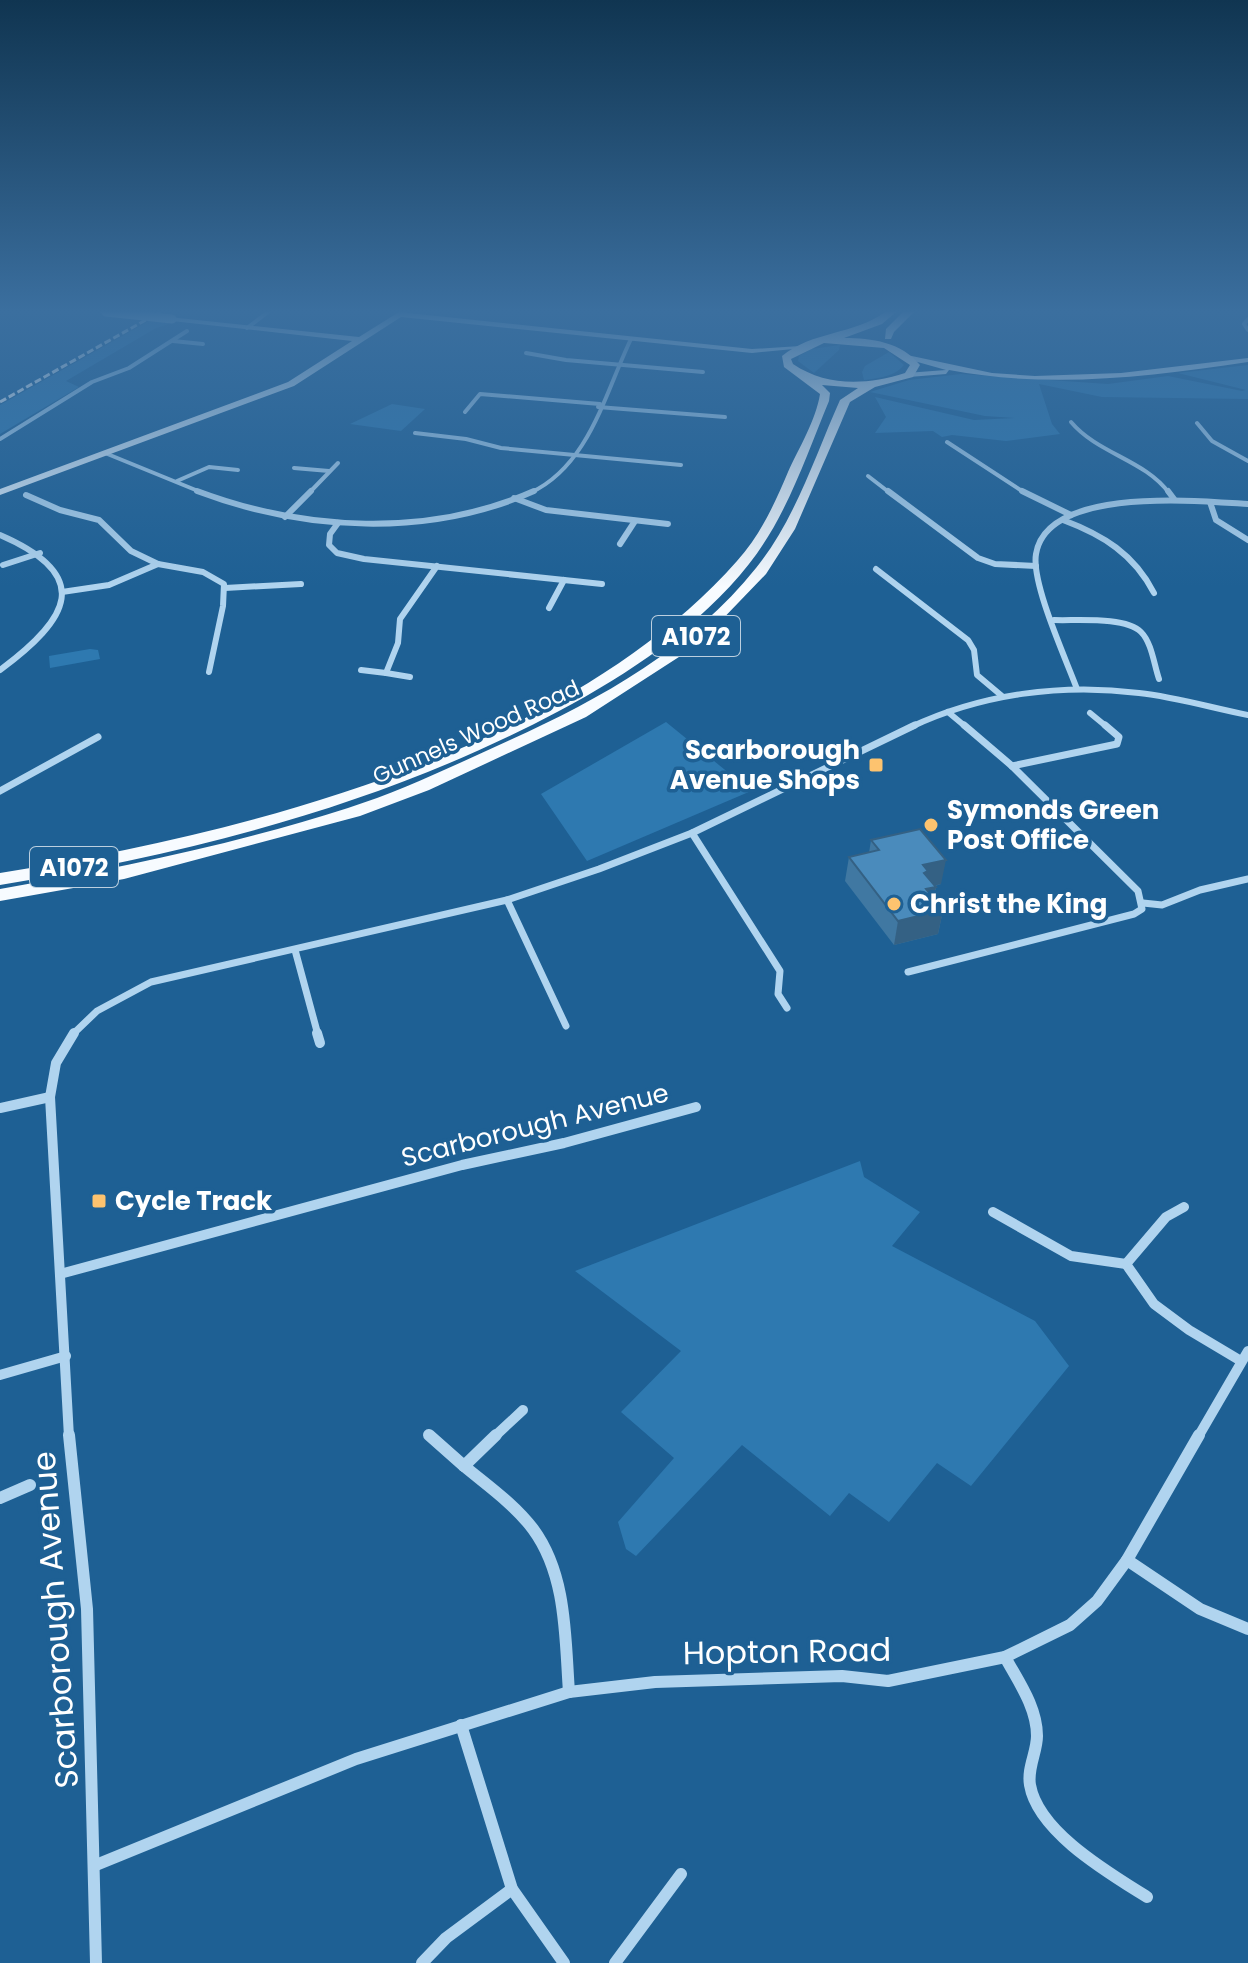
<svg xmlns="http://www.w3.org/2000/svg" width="1248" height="1963" font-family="Poppins,sans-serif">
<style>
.green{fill:#2e79b0}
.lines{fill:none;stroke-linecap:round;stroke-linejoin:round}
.street-far4{stroke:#b0d4ef;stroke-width:4}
.street-far3{stroke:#b0d4ef;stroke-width:6}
.street-far2{stroke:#b0d4ef;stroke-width:7}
.street-far1{stroke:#b0d4ef;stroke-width:10}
.street{stroke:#b0d4ef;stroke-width:12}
.secondary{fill:#ddedfa;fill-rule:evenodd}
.primary{fill:#f7fbff;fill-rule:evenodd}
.rail{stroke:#fff;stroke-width:3;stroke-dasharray:7 3;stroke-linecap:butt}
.secondary-bridge{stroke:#ddedfa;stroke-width:9}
.wall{fill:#4078a2}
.shaded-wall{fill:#346184}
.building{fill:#4a8bbc;stroke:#346184;stroke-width:2}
.poi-dot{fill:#fdc36f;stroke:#1e6094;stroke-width:3}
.labels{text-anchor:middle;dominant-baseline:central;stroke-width:7;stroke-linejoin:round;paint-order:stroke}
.far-street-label{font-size:22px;fill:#fff;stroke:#1e6094}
.shield{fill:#1e6094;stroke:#bccfdf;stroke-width:2}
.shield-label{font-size:24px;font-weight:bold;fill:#fff}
.poi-label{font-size:26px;font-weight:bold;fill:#fff;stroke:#1e6094;text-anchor:start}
.street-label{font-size:26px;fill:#fff;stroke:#1e6094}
.near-street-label{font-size:32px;fill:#fff;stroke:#1e6094}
</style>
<rect width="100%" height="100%" fill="#1e6094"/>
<g class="green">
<polygon points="149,321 172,323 156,328 66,381 79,387 0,434 0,405"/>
<polygon points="840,345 839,350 814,373 798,361 799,356 811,349"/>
<path d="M889,352L904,365C894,377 878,378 864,380L862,372L865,366Z"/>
<polygon points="1248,365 1248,399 1102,397 1039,384 1052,424 1060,434 1006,441 952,435 942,437 933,431 875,433 886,417 875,397 974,420 1015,418 985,416 870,392 909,380 961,374 1108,384 1168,376 1242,391 1246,390 1178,373"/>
<polygon points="392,404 425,409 401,431 350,424"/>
<polygon points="90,649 98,650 100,659 50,668 49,656"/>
<polygon points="666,722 751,791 587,861 541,794"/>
<polygon points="860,1161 864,1177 920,1212 892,1246 1035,1321 1069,1366 971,1486 937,1463 889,1522 849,1493 830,1516 742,1445 636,1556 626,1549 618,1522 674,1458 621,1412 681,1351 575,1271"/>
</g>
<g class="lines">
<g class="street-far4">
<polyline points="1248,319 1244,324 1248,330"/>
<polyline points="247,328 268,312"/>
<polyline points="173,341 203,344"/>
<polyline points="526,353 566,360 703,372"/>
<polyline points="598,407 725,417"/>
<polyline points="465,412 480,394 600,404"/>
<path d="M1071,422C1098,454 1145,460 1169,493"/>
<polyline points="1197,423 1212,441 1248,461"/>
<polyline points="415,433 466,439 501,448 681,465"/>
<polyline points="0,439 92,382 129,368 187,331"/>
<polyline points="947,442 1025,493"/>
<polyline points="105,453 203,493"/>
<polyline points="294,468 329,471"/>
<polyline points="868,476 890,493"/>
<polyline points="177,481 209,467 238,470"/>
<polyline points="309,493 338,463"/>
<path d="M530,493C589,466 605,393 631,339"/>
</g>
<g class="street-far3">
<path d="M197,491C303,531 429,538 534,491"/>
<polyline points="888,491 978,558 995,564 1036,566"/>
<polyline points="1022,491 1071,515"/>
<polyline points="1168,491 1174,499"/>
<polyline points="26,495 60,510 99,520 131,551 158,564 109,585 62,592"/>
<polyline points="514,498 546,510 668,524"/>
<polyline points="1210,502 1216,520 1248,540"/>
<polyline points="285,517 311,491"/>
<path d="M1063,520C1103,535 1134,554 1154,593"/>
<polyline points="338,523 330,534 329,545 337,553 364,559 602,584"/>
<path d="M0,535C95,576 69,619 0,670"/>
<polyline points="620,544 635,521"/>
<polyline points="158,564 203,572 224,584 223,606 209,672"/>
<polyline points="3,565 40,553"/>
<polyline points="876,569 968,640 974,650 977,675 1002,696"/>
<polyline points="225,588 301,584"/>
<polyline points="549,608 564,580"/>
<path d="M1054,620C1075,621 1125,616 1141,632C1152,643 1154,665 1159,679"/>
<polyline points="361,670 386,673"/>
<polyline points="410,677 386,673 398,643 400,619 437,566"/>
<path d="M1077,689C1066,659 1031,583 1036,554C1047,486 1199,501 1248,504"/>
<polyline points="948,712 966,727"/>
<polyline points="1090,713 1107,727"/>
<path d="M911,727C981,694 1062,683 1139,693C1176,697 1212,708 1248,715"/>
</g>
<g class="street-far2">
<polyline points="1012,766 1117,744 1119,737 1105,725"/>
<polyline points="0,791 98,737"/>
<polyline points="692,833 780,971 778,994 787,1008"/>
<polyline points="507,900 566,1026"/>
<polyline points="1143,903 1162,905 1200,890 1248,879"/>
<polyline points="295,950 318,1035"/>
<polyline points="908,972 1134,914 1142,909 1138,891 1012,766 964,725"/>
<polyline points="72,1035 97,1011 151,982 507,900 599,869 692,833 915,725"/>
</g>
<g class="street-far1">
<polyline points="317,1033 320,1043"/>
<polyline points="0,1108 50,1097"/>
<polyline points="1184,1207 1166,1217 1126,1264 1154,1304 1189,1330 1241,1361"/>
<polyline points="993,1212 1071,1256 1126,1264"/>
<polyline points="60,1274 462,1165 564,1143 696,1107"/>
<polyline points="0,1375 66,1356"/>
<polyline points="429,1435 432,1437"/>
<polyline points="69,1437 50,1097 56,1063 74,1033"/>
<polyline points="494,1437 523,1410"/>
<polyline points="1198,1437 1248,1351"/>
</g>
<g class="street">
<polyline points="69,1435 87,1609 96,1963"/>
<polyline points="429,1435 464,1466"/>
<path d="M496,1435L464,1466C488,1486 514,1504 533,1529C567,1575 565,1638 569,1692"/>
<polyline points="0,1498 30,1485"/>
<polyline points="1127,1560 1200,1609 1248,1629"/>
<path d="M1005,1657C1018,1681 1037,1707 1037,1736C1037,1752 1027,1768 1030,1785C1038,1832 1109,1873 1147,1897"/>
<polyline points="461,1725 512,1889 564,1963"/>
<polyline points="96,1865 356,1759 569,1692 655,1682 842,1676 888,1681 1005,1657 1070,1625 1097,1601 1127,1560 1199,1435"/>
<polyline points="422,1963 446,1938 512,1889"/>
<polyline points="615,1963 681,1874"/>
</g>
<g class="secondary">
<polygon points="399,312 752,349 800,346 804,348 752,353 401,317 294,386 0,495 0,489 288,382 352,341 172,321 169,317 359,337"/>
<path d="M907,355L992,373L1035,376L1121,373L1248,358V362C1148,377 1049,389 949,370L946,374L909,377L906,373L946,370L907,359Z"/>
</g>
<g class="primary">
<path d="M885,312H896L882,324L844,338C872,338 901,342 920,365L913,377L875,387L850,402L795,529L766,574L713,629L682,655L586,717L429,790L360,816L124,879L0,901V889C116,869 236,844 348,808C404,790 457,764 510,740C601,699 693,647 756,568C795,520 815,456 840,400L858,388L822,385L830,393L829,401C806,456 787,516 749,564C699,627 629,674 559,711C385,804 193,853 0,885V873C245,833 567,753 737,561C760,536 775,503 788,472C799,448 816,420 820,394L784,367L782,356C812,331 854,335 885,312ZM824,343L884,348L910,365L905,373C867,385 827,387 793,364L791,359Z"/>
<polygon points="903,312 914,312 894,332 891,339 885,339 886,329"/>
</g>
<polyline class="rail" points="0,402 160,312"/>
<polyline class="secondary-bridge" points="106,312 172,319"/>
</g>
<polygon class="wall" points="871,840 941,884 935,886 936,887 934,899 943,910 938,934 894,945 845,881 849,857 869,853"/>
<g class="shaded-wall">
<polygon points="946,860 941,884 925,888 923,865"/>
<polygon points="936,887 931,911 926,889"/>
<polygon points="943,910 938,934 894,945 898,921"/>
</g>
<polygon class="building" points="920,829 946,860 923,865 928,871 924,873 936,887 926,889 943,910 898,921 849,857 879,850 871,840"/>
<linearGradient id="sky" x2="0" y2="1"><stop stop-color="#103551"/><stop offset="0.53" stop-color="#3b6f9f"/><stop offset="1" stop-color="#3b6f9f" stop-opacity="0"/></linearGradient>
<rect width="1248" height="587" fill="url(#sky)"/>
<g class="poi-dot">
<rect x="868" y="757" width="16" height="16" rx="4"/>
<circle cx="931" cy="825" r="8"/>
<circle cx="894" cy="904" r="8"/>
<rect x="91" y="1193" width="16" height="16" rx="4"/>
</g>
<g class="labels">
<g class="far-street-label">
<text transform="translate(476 732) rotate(-24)">Gunnels Wood Road</text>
</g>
<g class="shield">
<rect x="652" y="616" width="88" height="40" rx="6"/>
<rect x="30" y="847" width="88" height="40" rx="6"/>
</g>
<g class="shield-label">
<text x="696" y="636">A1072</text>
<text x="74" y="867">A1072</text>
</g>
<g class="poi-label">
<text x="860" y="750" text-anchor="end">Scarborough<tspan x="860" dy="30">Avenue Shops</tspan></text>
<text x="947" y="810">Symonds Green<tspan x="947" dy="30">Post Office</tspan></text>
<text x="910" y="904">Christ the King</text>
<text x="115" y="1201">Cycle Track</text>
</g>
<g class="street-label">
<text transform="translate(535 1125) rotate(-14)">Scarborough Avenue</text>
</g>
<g class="near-street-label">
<text transform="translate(55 1620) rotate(-94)">Scarborough Avenue</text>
<text transform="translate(787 1651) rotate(-1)">Hopton Road</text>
</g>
</g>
</svg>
